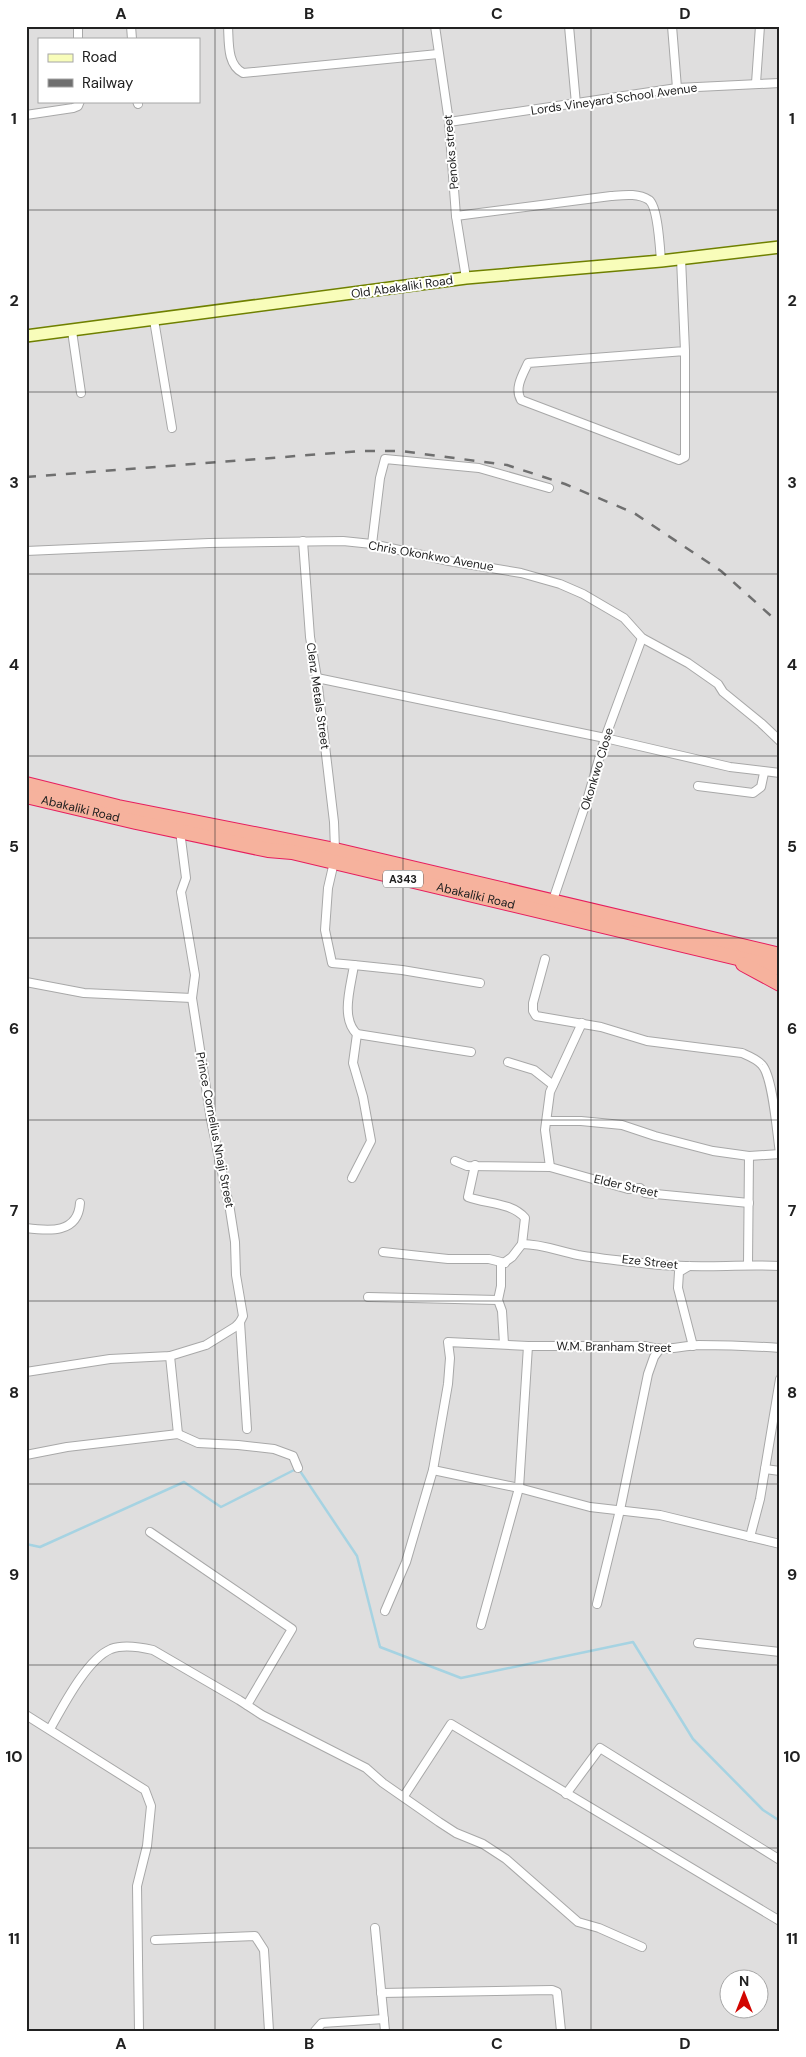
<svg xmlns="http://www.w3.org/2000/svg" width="806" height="2057" font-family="'DM Sans',sans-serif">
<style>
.residential{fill:#dfdede;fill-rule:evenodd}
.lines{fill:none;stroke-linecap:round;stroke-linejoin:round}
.stream{stroke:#a6d3e2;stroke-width:2.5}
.minor-casing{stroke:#a8a8a8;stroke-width:10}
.secondary-casing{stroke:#6f8000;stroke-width:14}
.trunk-casing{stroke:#e61e5e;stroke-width:16}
.minor{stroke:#fff;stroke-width:8}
.secondary{stroke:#f8fdba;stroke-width:11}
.trunk{stroke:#f6b29d;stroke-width:14}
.rail{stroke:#6f6f6f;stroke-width:2.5;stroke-dasharray:10 10;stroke-linecap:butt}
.grid{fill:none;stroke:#212121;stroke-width:1;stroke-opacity:0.55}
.labels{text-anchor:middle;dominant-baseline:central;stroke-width:4;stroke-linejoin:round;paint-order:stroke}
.shield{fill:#fff;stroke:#646464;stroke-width:1}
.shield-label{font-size:11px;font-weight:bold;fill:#212121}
.street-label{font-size:12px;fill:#212121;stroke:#fff}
.neatline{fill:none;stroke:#212121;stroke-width:2}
.grid-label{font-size:16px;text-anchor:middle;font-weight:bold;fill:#212121}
</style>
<rect width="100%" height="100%" fill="#f2efe7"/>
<path class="residential" d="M26,26H780V2031H26ZM39,39H199V101H39ZM728,1980H758V2010H728Z"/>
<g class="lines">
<polyline class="stream" points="26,1544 40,1547 184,1482 221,1507 298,1468 357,1556 380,1647 461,1678 633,1642 693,1739 763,1810 780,1821"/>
<defs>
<g id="minor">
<polyline points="78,26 78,39"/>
<polyline points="131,26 132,39"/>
<path d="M228,26C229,43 227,65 243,73L438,54"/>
<polyline points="435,26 449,122 456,216 466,278"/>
<polyline points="569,26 576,104"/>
<polyline points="672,26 677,88"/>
<polyline points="756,83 760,26"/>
<polyline points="137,101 138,104"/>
<polyline points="26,115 73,108 78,106 80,101"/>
<polyline points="449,122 677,88 780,83"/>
<path d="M456,216L611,196C624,195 638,193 649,200C658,207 660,249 661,261"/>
<path d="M681,258L685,351V457L679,460L521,400C514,388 523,374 528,363L685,351"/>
<polyline points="154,320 172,428"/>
<polyline points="72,331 81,393"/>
<polyline points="303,541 310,637 317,678 334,822 335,850"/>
<polyline points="372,544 380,478 385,459 479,468 549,488"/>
<polyline points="26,551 209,543 343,541 372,544 449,561 521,573 560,584 583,594 624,618 642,638 688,663 718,684 723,692 761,723 780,741"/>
<polyline points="317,678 605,738 730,767 780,773"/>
<polyline points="698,786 753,793 761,787 764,773"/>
<path d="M334,862L328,888L325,930L332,963L354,965C351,986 340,1018 357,1034L471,1052"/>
<polyline points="553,900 588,797 605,738 642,638"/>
<path d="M545,959L533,1003V1011L536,1016L601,1027L647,1041L742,1053C749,1056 757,1059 762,1065C773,1077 777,1134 780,1153"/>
<polyline points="354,965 402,970 480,983"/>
<polyline points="26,982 84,993 192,998"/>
<polyline points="508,1062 534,1070 553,1085"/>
<polyline points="548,1121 581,1121 622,1125 655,1136 713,1151 749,1156 780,1154"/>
<polyline points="455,1161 467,1166 550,1167 628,1189 640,1188 645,1193 749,1203"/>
<path d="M475,1165L468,1197C486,1204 511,1202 525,1218L522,1244L512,1257L501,1265V1286L498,1300L502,1311L504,1344"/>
<polyline points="550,1167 545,1130 550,1092 582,1023"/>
<polyline points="352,1178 371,1141 363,1097 353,1063 357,1034"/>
<path d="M26,1228C49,1231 78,1234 80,1203"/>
<path d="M522,1244C542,1244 558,1251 578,1255C601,1259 626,1261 650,1264C693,1269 737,1264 780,1266"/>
<polyline points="383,1252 448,1259 489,1259 505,1263"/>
<polyline points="748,1264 749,1156"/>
<polyline points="689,1266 679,1272 678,1288 693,1346"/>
<polyline points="368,1297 498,1300"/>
<polyline points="240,1322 247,1429"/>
<polyline points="170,1356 178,1434"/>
<polyline points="26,1372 110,1359 170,1356 206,1345 235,1327 240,1322 243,1316 236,1275 235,1242 230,1210 211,1120 192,998 195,975 181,892 186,878 180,831"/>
<polyline points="26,1455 67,1447 178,1434 198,1443 238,1445 274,1449 293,1456 298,1468"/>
<polyline points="765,1469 780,1471"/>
<polyline points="433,1470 519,1488 590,1507 660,1515 780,1544"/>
<polyline points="150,1532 292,1629 247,1705"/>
<polyline points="750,1537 760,1499 780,1379"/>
<polyline points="597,1604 620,1510 648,1374 654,1357 659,1350"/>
<path d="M385,1611L406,1562L433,1470L448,1384L450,1358L448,1342L528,1346H645C666,1352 678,1346 699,1345C726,1345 753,1346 780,1348"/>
<polyline points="481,1625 519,1488 528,1346"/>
<polyline points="698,1643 780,1652"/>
<polyline points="26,1715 145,1790 151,1806 147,1846 137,1886 139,2031"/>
<path d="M50,1729C63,1706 87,1659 111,1649C124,1644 140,1647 153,1650L239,1700L262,1715L366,1768L383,1783L439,1822L456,1833L483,1844L506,1859L578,1922L599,1928L642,1947"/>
<polyline points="566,1794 600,1748 780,1860"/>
<polyline points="404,1796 451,1724 780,1921"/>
<polyline points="375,1928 385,2031"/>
<polyline points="155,1940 255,1936 264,1950 269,2031"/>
<polyline points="381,1993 552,1990 557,1992 561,2031"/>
<polyline points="315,2031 322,2023 384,2019"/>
</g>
<polyline id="secondary" points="26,336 466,278 661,261 780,247"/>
<g id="trunk">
<polyline points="26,784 118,807 335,850 780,955"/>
<path id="s1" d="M26,796L136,822L268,850L292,852L313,857L780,968"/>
<polyline points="743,964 780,984"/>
</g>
</defs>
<use href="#minor" class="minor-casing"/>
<use href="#secondary" class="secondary-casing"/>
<use href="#trunk" class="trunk-casing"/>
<use href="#minor" class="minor"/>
<use href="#secondary" class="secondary"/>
<use href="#trunk" class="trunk"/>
<polyline class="rail" points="26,477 361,451 401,451 507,465 565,484 634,513 721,571 780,624"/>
</g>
<path class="grid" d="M215,26V2031M403,26V2031M591,26V2031M26,210H780M26,392H780M26,574H780M26,756H780M26,938H780M26,1120H780M26,1301H780M26,1484H780M26,1665H780M26,1848H780"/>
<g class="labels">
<rect class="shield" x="383" y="870.5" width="40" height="17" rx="4"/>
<g class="shield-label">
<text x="403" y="879">A343</text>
</g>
<g class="street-label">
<text transform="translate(614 99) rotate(-8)">Lords Vineyard School Avenue</text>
<text transform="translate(451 152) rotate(-95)">Penoks street</text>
<text transform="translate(402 287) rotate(-8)">Old Abakaliki Road</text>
<text transform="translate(431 556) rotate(10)">Chris Okonkwo Avenue</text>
<text transform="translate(318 696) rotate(82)">Clenz Metals Street</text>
<text transform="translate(597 769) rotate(-73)">Okonkwo Close</text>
<text stroke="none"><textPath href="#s1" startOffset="56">Abakaliki Road</textPath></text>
<text stroke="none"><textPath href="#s1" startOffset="461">Abakaliki Road</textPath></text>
<text transform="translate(215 1130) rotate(79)">Prince Cornelius Nnaji Street</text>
<text transform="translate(626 1186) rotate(13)">Elder Street</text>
<text transform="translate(650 1262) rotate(6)">Eze Street</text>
<text transform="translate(614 1347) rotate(1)">W.M. Branham Street</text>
</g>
</g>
<rect width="806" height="2057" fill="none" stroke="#ffffff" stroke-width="55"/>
<rect x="38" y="38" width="162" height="65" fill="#ffffff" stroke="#a6a6a6"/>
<rect x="48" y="54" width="25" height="8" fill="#f8fdba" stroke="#a6a6a6"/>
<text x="82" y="62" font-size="15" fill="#212121">Road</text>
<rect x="48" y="79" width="25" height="8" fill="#6f6f6f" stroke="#a6a6a6"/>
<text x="82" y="88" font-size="15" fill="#212121">Railway</text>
<g transform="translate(744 1994)"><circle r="24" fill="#ffffff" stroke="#a6a6a6"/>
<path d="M0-4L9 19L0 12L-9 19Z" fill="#d20500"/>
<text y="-8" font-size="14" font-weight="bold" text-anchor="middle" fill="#212121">N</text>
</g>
<rect x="28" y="28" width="750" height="2002" class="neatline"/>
<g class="grid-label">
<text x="121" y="19">A</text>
<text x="309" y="19">B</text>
<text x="497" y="19">C</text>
<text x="685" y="19">D</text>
<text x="14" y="124">1</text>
<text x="792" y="124">1</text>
<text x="14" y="306">2</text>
<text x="792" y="306">2</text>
<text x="14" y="488">3</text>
<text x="792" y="488">3</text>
<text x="14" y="670">4</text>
<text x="792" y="670">4</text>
<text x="14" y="852">5</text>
<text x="792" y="852">5</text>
<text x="14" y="1034">6</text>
<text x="792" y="1034">6</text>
<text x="14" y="1216">7</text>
<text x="792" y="1216">7</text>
<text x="14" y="1398">8</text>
<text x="792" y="1398">8</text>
<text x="14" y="1580">9</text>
<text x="792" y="1580">9</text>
<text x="14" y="1762">10</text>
<text x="792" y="1762">10</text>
<text x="14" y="1944">11</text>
<text x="792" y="1944">11</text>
<text x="121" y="2049">A</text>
<text x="309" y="2049">B</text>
<text x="497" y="2049">C</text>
<text x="685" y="2049">D</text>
</g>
</svg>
